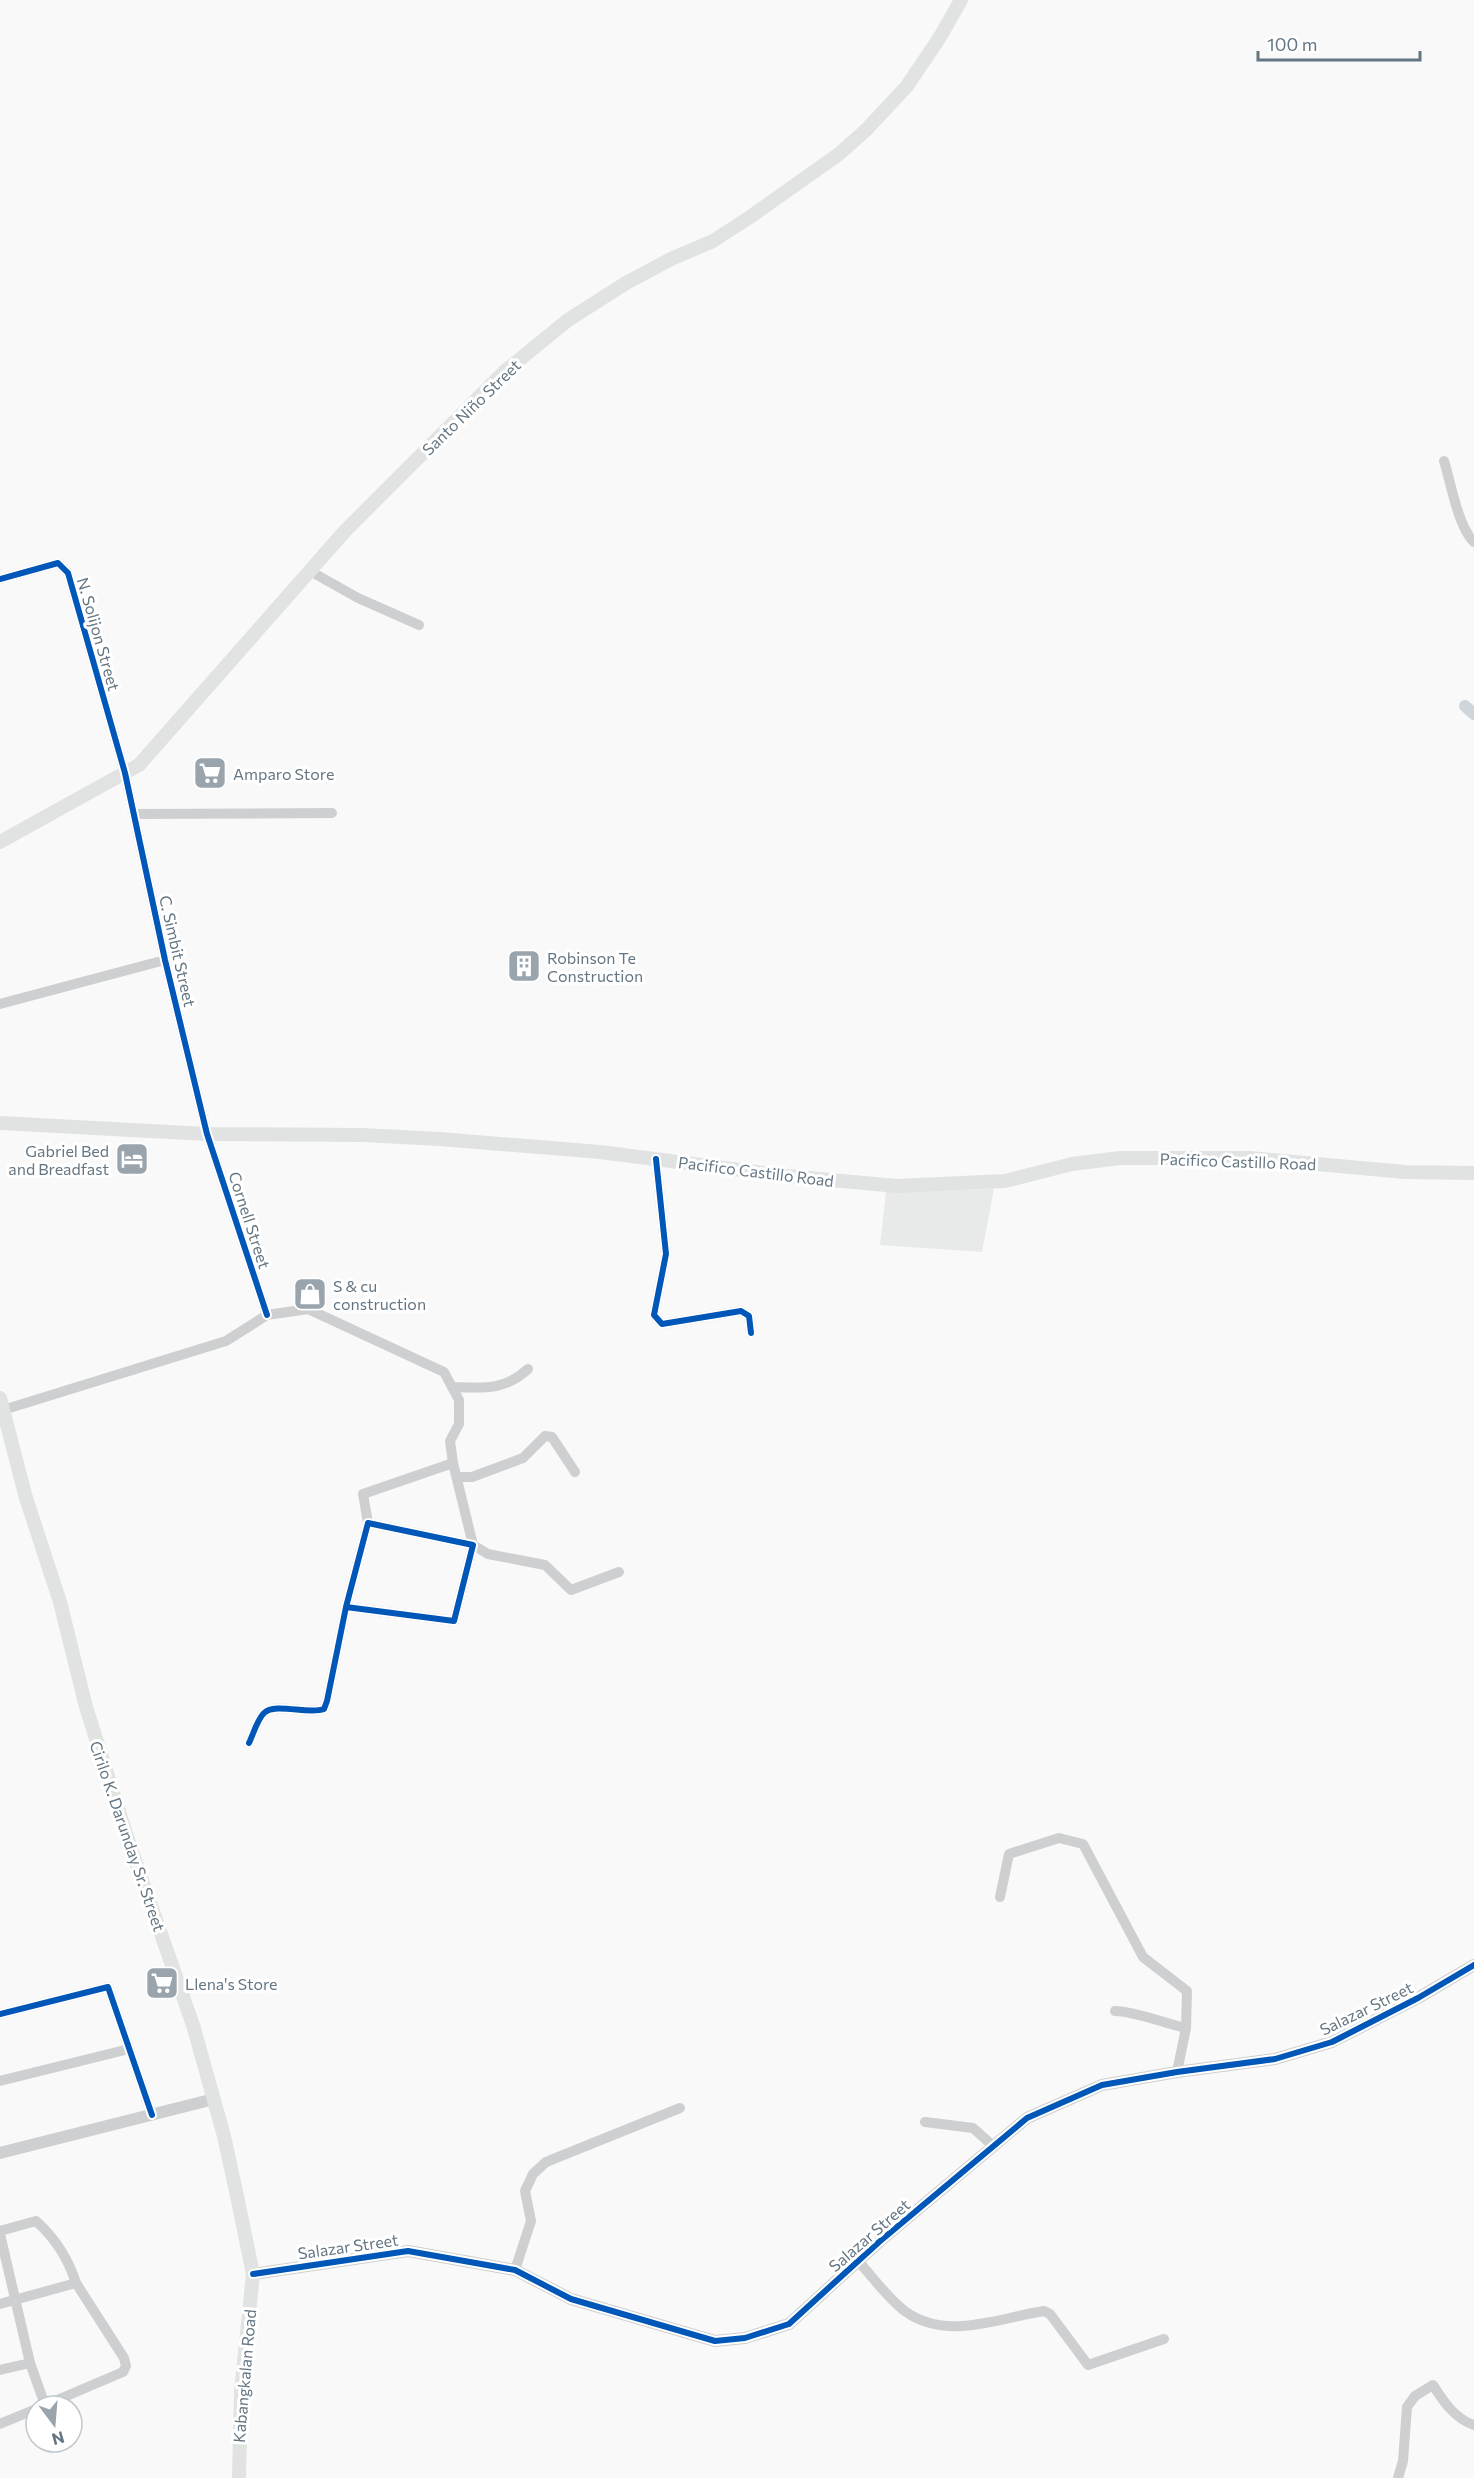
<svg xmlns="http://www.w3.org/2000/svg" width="1474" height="2478" font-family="Commissioner,sans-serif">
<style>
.built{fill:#e8e9e9}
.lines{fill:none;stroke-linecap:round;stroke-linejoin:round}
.canal{stroke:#ced6d9;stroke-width:12}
.minor{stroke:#cecfd0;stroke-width:10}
.tertiary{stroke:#cecfd0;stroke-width:12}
.secondary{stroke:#e1e2e2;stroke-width:14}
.cycleway-casing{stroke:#fff;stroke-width:10}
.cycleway{stroke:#0057b8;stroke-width:6}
.labels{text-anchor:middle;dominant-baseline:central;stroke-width:6;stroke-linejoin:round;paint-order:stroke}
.street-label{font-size:16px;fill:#657683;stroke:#fff}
.poi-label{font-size:16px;fill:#657683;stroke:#fff;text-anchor:start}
</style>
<rect width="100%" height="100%" fill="#f9f9f9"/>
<polygon class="built" points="994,1189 982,1252 880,1245 886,1192"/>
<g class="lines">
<polyline class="canal" points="1465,706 1474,714"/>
<g class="minor">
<path d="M1444,461C1451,483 1458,527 1474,542"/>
<polyline points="310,571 358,598 419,625"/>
<polyline points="0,579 58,563 68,573 125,773 165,960 207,1134 267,1315"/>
<polyline points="134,814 332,813"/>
<polyline points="0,1004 165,960"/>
<polyline points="656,1159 666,1254 654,1315 662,1324 741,1311 749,1316 751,1333"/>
<path d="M452,1387C483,1388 504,1391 528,1369"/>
<polyline points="3,1410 226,1341 267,1315 308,1309 444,1372 459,1400 459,1424 450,1441 453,1463 473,1545 488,1554 545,1565 571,1590 619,1572"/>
<polyline points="458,1477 472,1477 523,1458 545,1436 552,1437 575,1472"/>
<polyline points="368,1523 363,1494 453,1463"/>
<path d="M249,1743C253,1735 257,1720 264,1713C275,1702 308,1715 324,1709L327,1701L346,1607L368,1523L473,1545L454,1621L346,1607"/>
<polyline points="1000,1897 1009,1854 1059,1838 1083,1844 1143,1957 1187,1991 1186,2028 1177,2072"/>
<path d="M1115,2011C1139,2012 1162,2023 1186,2028"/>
<polyline points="0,2014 108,1987 152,2115"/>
<polyline points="0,2081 129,2049"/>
<polyline points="925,2122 973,2128 992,2145"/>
<path d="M0,2231L36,2221C55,2238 68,2258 76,2283"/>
<polyline points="0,2234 30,2363 45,2405"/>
<path d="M858,2261C873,2277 888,2299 906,2312C948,2341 999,2318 1044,2311L1050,2314L1088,2365L1164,2339"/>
<polyline points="515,2270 531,2221 525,2191 533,2174 546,2162 680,2108"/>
<polyline points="0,2304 76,2283 124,2358 126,2366 123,2372 43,2406"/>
<polyline points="0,2370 30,2363"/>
<polyline points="0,2424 36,2409"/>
<path d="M1398,2478L1403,2461L1407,2407L1415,2396L1433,2385C1443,2401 1455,2419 1474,2425"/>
</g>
<g class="tertiary">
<polyline points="0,2153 214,2099"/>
<polyline points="253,2274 408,2251 515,2270 571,2299 715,2341 745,2338 789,2324 879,2242 1027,2118 1102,2085 1177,2072 1275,2059 1332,2042 1418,1998 1474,1965"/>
</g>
<g class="secondary">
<polyline points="0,842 139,765 345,531 504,372 568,320 626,283 671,259 713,241 750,217 839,154 866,130 907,86 940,37 961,0"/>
<polyline points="0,1123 207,1134 362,1135 440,1139 600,1152 787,1176 897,1186 1005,1181 1072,1164 1120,1158 1250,1158 1405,1172 1474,1173"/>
<polyline points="0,1398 26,1498 60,1602 86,1707 128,1840 193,2025 224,2136 237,2196 253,2274 241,2392 239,2478"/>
</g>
<defs>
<g id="cycleway">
<polyline points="0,579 58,563 68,573 125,773 165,960 207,1134 267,1315"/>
<polyline points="656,1159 666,1254 654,1315 662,1324 741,1311 749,1316 751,1333"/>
<path d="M249,1743C253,1735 257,1720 264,1713C275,1702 308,1715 324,1709L327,1701L346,1607L368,1523L473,1545L454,1621L346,1607"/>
<polyline points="0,2014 108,1987 152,2115"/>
<polyline points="253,2274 408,2251 515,2270 571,2299 715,2341 745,2338 789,2324 879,2242 1027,2118 1102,2085 1177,2072 1275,2059 1332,2042 1418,1998 1474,1965"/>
</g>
</defs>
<use href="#cycleway" class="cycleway-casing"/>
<use href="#cycleway" class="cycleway"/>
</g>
<defs>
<symbol id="supermarket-square" viewBox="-11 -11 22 22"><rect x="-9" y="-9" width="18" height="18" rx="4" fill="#99a4ac" stroke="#fff"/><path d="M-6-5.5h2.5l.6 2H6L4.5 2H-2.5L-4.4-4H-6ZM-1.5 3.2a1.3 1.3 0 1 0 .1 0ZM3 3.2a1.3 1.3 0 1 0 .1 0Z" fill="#fff"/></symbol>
<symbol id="building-square" viewBox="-11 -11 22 22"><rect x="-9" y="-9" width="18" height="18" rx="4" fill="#99a4ac" stroke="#fff"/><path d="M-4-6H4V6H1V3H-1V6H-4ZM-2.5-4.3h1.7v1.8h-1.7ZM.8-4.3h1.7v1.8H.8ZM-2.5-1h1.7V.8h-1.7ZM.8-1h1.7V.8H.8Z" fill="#fff"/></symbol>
<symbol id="hotel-square" viewBox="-11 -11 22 22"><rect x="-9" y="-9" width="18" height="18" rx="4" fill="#99a4ac" stroke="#fff"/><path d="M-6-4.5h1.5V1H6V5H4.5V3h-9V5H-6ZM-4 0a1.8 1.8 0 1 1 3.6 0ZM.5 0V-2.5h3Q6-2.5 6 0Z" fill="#fff"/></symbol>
<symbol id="shop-square" viewBox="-11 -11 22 22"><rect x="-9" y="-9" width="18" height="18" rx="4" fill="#99a4ac" stroke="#fff"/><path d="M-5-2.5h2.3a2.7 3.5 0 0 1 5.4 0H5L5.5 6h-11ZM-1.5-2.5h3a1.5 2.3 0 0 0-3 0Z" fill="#fff"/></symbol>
</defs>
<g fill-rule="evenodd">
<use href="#supermarket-square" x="191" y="754" width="38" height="38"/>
<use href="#building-square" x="505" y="947" width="38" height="38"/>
<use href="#hotel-square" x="113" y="1140" width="38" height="38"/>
<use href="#shop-square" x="291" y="1275" width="38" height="38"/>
<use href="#supermarket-square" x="143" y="1964" width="38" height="38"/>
</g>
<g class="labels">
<g class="street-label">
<text transform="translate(471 407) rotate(-44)">Santo Niño Street</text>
<text transform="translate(99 634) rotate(74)">N. Solijon Street</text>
<text transform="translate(178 951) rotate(77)">C. Simbit Street</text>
<text transform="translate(1238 1161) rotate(2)">Pacifico Castillo Road</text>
<text transform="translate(756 1171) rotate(7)">Pacifico Castillo Road</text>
<text transform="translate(250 1220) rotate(72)">Cornell Street</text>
<text transform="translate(128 1836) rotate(71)">Cirilo K. Darunday Sr. Street</text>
<text transform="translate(1366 2008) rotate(-26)">Salazar Street</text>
<text transform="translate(869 2235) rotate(-41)">Salazar Street</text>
<text transform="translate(348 2246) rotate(-8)">Salazar Street</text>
<text transform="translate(244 2376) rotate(-85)">Kabangkalan Road</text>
</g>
<g class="poi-label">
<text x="233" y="773">Amparo Store</text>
<text x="547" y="957">Robinson Te<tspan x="547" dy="18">Construction</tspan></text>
<text x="109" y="1150" text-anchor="end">Gabriel Bed<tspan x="109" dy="18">and Breadfast</tspan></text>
<text x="333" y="1285">S &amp; cu<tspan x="333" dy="18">construction</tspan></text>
<text x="185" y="1983">Llena's Store</text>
</g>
</g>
<g transform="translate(54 2424) rotate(164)"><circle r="28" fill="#ffffff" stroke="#c1c8cd" stroke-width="1.5"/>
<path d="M0-4.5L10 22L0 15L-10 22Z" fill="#99a4ac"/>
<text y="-9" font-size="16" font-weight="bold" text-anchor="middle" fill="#657683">N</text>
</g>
<path d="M1258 51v9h162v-9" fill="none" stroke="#657683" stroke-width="3"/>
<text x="1267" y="51" font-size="18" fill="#657683" stroke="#ffffff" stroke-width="4.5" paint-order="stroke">100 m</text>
</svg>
